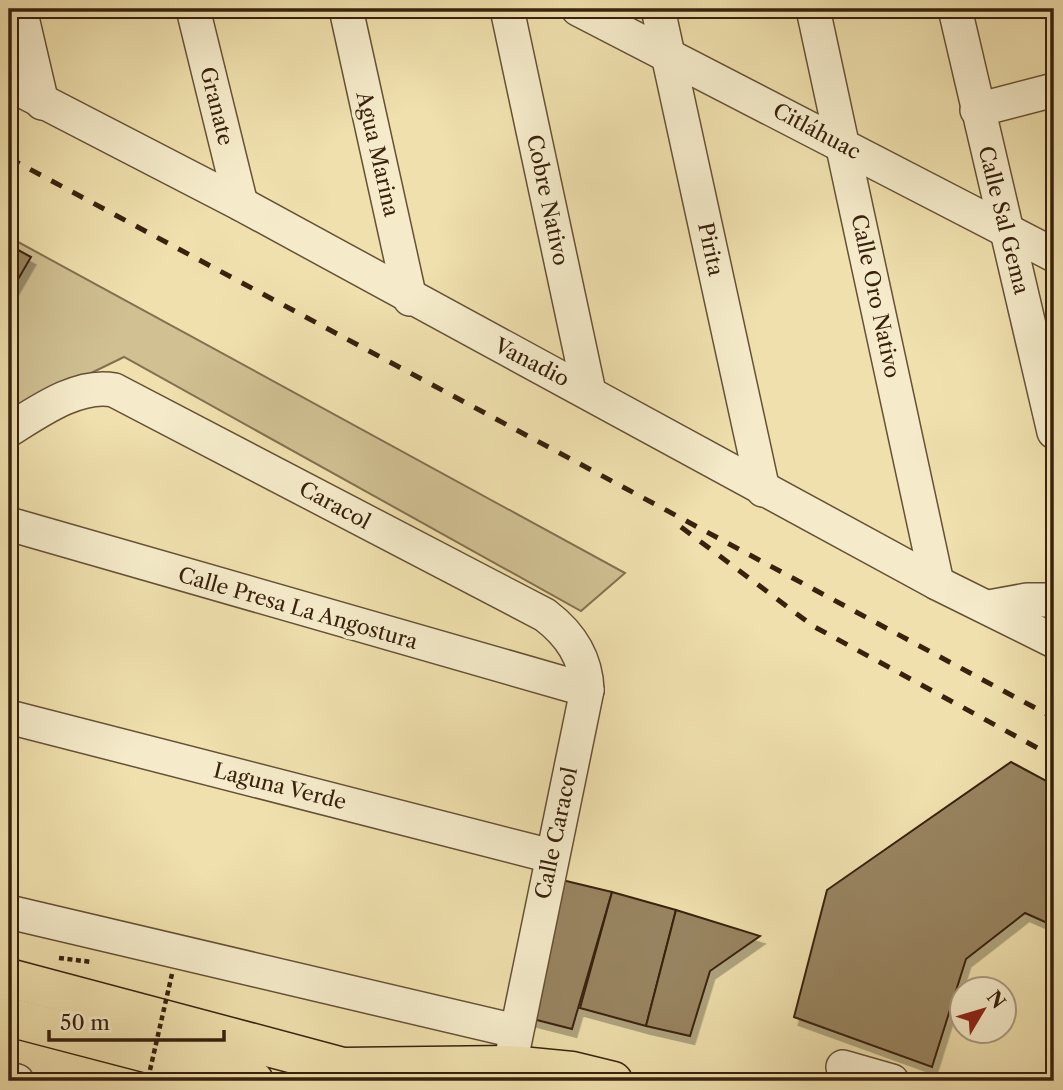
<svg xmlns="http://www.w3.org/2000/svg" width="1063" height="1090" font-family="'Libre Caslon Text',serif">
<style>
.green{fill:#d0c092;stroke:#847050;stroke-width:2}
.building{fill:#988461;stroke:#39210e;stroke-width:2;filter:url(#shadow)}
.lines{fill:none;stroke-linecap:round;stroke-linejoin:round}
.minor-casing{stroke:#665136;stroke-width:36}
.major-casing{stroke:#39210e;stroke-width:41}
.path{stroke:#39210e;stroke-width:4.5;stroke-dasharray:5 3.5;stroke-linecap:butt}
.minor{stroke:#f5ebca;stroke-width:33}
.major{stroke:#efe0ad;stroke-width:38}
.rail{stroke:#39210e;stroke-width:5;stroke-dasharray:12 12;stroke-linecap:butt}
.path-bridge{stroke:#39210e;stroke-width:4.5;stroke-dasharray:5 3.5;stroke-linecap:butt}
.labels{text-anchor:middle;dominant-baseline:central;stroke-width:7;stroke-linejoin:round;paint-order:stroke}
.street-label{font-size:21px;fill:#39210e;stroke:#f5ebca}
</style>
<defs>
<filter id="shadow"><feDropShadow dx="4.5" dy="8" stdDeviation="0" flood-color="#0004"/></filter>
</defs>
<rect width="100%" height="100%" fill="#efe0ad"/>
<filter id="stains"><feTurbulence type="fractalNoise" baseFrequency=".00286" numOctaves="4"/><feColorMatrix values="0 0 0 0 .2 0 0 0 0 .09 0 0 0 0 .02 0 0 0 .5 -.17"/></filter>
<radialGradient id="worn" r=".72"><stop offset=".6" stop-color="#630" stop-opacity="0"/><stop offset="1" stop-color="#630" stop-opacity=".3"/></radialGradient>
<polygon class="green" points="9,237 625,573 581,611 124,357 9,413"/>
<g class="building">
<polygon points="9,245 31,257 13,288 9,286"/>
<polygon points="1011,762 1054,785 1054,926 1025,913 966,959 932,1067 794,1017 827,890"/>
<polygon points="562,880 612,892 572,1029 525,1017"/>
<polygon points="612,892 676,910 646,1026 580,1008"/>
<polygon points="676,910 760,936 710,971 690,1036 646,1026"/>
</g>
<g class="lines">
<defs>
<g id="minor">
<polyline points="20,9 42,103"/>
<polyline points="193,9 241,204"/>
<polyline points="346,9 410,299"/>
<polyline points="507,9 589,392"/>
<polyline points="578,9 1054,255"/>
<polyline points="658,9 763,490"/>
<polyline points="813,9 937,583"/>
<polyline points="955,9 1054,432"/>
<polyline points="9,84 241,204 937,583 1054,641"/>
<polyline points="977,110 1054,90"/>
<path d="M9,430C38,412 78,383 114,390L545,615C570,634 586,657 587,690L510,1065"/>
<polyline points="9,524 587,690"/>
<polyline points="989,607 1027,600 1054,600"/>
<polyline points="9,717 551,856"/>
<polyline points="9,912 515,1031"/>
<polyline points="843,1067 892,1081"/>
<polyline points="9,1079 17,1081"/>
</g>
<g id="major">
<polyline points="9,978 343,1067 510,1065 572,1071 613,1081"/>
<polyline points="9,1017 254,1081"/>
</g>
</defs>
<use href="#minor" class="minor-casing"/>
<use href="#major" class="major-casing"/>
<polyline class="path" points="59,958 92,962"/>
<use href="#minor" class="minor"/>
<use href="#major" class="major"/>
<g class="rail">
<polyline points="9,158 1054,718"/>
<polyline points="681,527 813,626 1054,757"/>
</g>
<polyline class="path-bridge" points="150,1070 172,974"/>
</g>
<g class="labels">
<g class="street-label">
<text transform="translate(217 106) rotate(76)">Granate</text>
<text transform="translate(817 131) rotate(28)">Citláhuac</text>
<text transform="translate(378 154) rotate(77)">Agua Marina</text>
<text transform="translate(548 200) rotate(78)">Cobre Nativo</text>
<text transform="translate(1004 220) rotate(76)">Calle Sal Gema</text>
<text transform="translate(711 249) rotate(78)">Pirita</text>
<text transform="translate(876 296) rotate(78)">Calle Oro Nativo</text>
<text transform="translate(532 362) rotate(27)">Vanadio</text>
<text transform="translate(335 505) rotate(28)">Caracol</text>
<text transform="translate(298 608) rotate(16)">Calle Presa La Angostura</text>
<text transform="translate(280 786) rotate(14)">Laguna Verde</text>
<text transform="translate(556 833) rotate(-78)">Calle Caracol</text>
</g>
</g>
<rect width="1063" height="1090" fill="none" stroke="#efe0ad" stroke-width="35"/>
<rect x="10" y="10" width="1042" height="1069" fill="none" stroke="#39210e" stroke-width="3.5"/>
<rect x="18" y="18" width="1028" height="1055" fill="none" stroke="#39210e" stroke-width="2"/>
<g transform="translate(983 1010) rotate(52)"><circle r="33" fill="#f5ebca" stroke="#aa9a7f" stroke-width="2"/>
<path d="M0-5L12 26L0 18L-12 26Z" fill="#8f2418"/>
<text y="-10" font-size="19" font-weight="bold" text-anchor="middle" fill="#39210e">N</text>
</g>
<path d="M49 1030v10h175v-10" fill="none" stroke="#39210e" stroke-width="3.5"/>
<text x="60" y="1030" font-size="21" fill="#39210e" stroke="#f5ebca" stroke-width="5" paint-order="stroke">50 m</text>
<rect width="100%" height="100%" filter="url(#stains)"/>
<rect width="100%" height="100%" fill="url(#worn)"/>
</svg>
